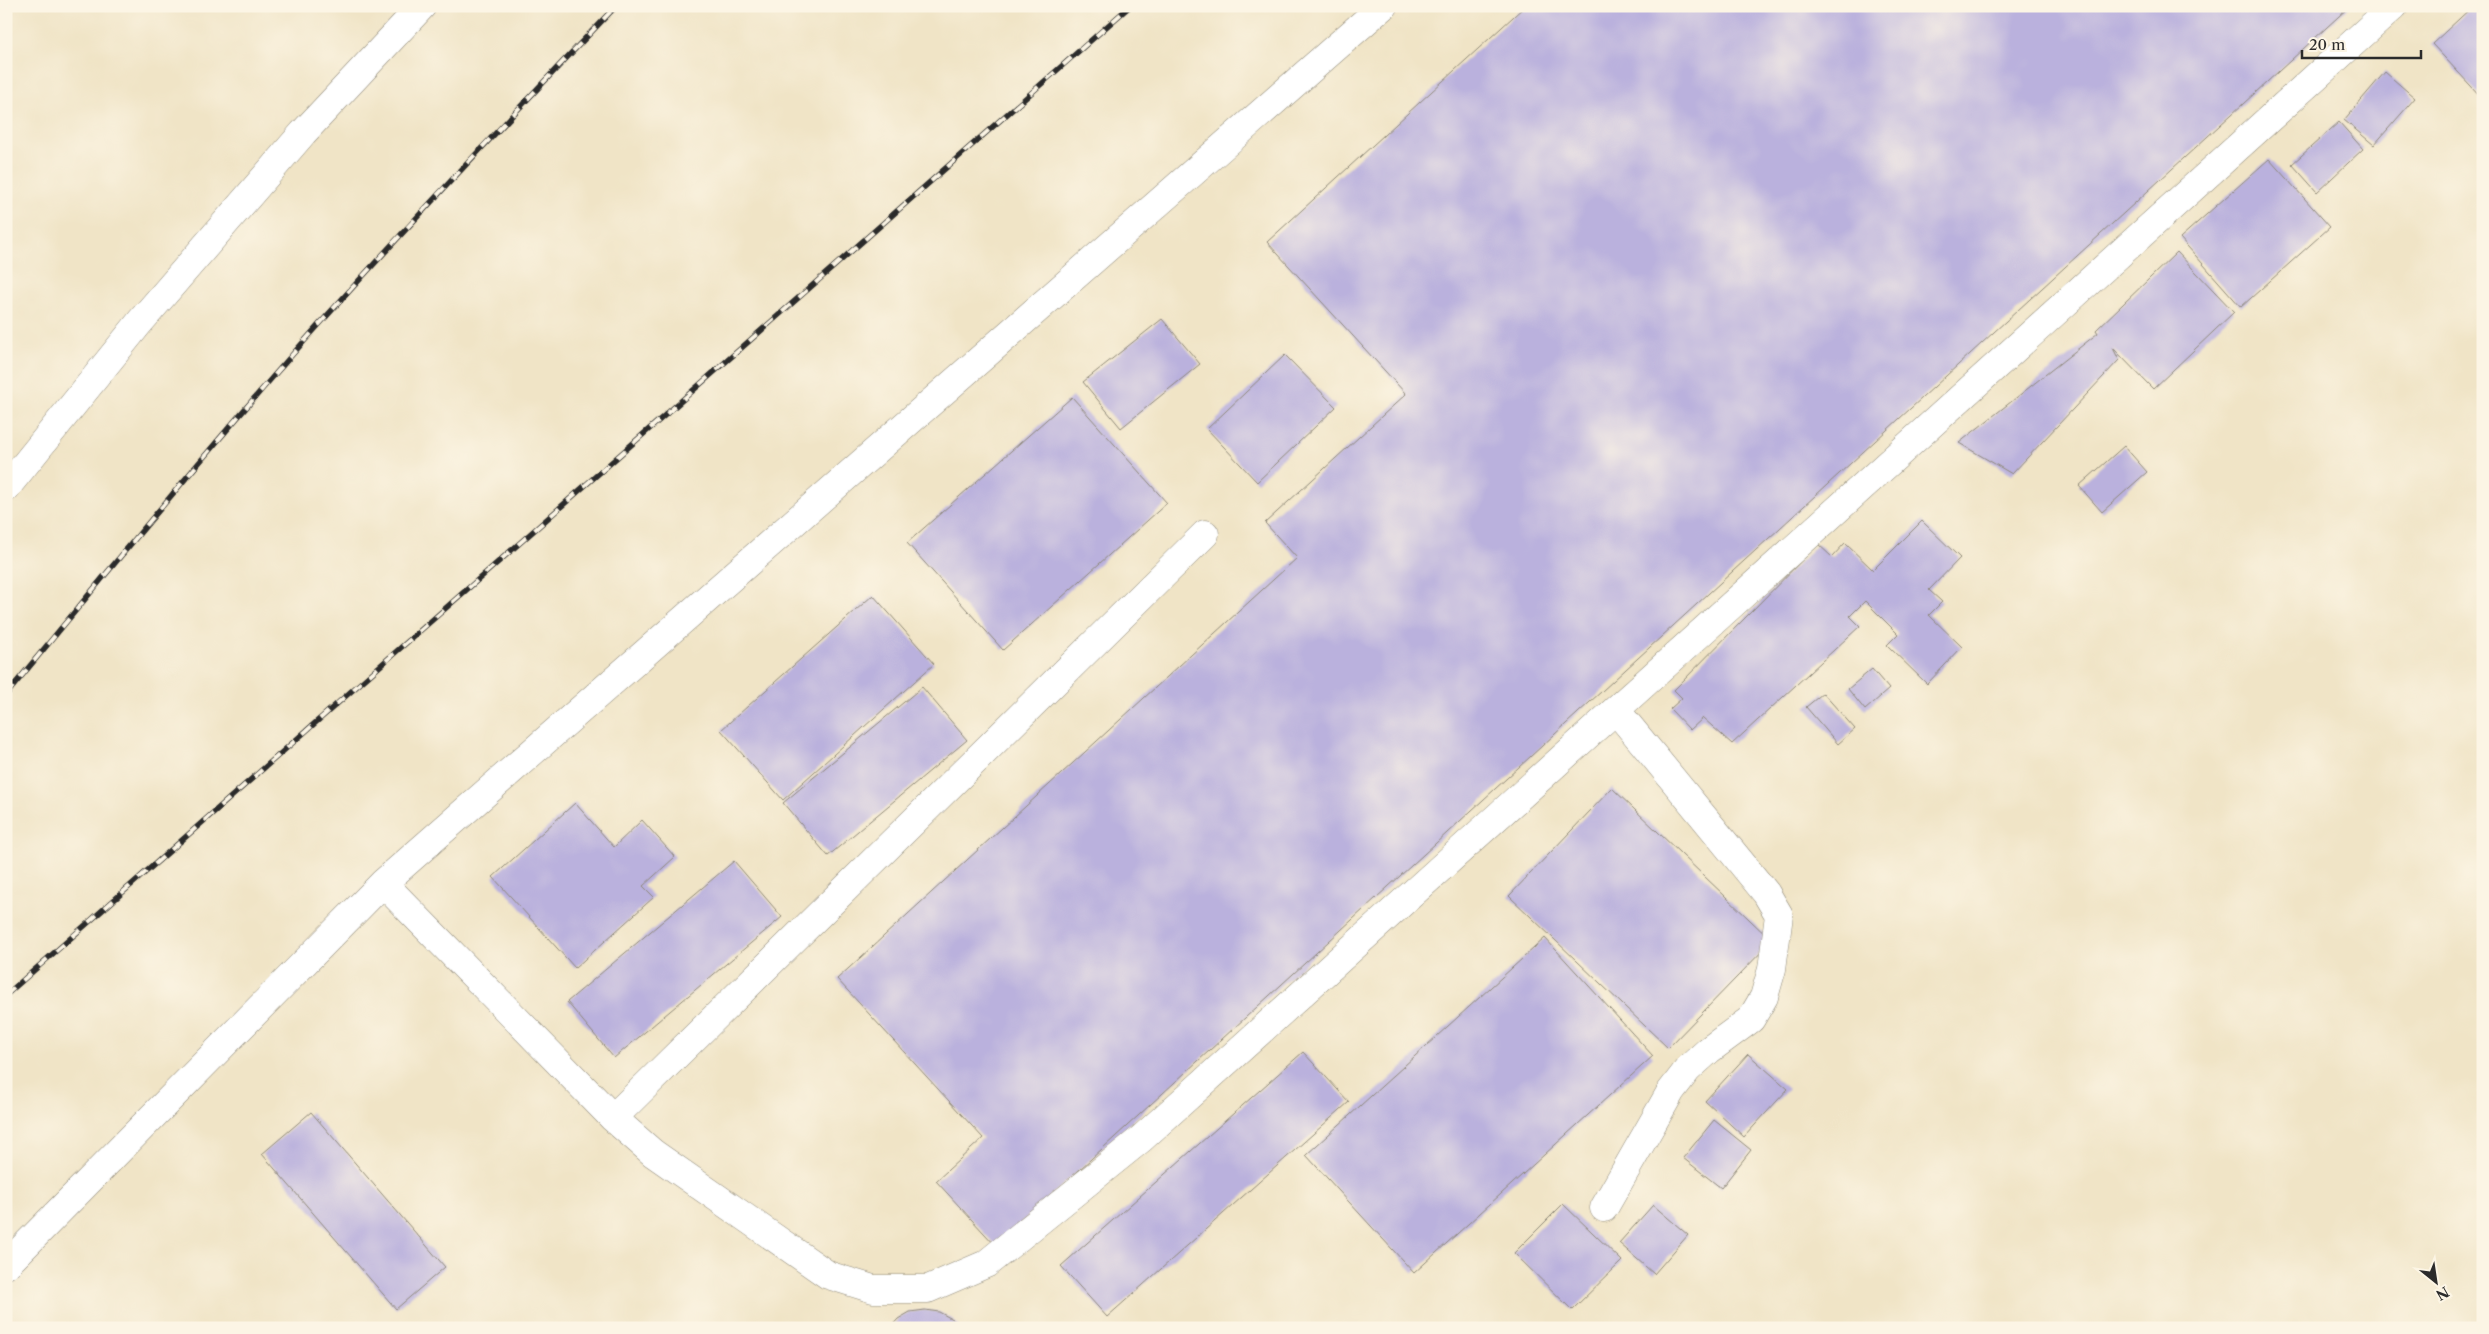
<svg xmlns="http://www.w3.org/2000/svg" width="2489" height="1334" viewBox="0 0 2489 1334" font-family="'Libre Caslon Text',serif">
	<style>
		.building { fill: #bab1dd }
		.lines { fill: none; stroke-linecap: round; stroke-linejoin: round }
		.minor-casing { stroke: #8e8878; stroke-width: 29 }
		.minor { stroke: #fff; stroke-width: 28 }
		.rail-casing { stroke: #2b2b2b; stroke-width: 5.5 }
		.rail { stroke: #fcf5e5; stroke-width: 4; stroke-dasharray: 11; stroke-linecap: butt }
	</style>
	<rect width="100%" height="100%" fill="#fcf5e5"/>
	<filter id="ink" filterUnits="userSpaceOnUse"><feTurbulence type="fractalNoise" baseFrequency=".02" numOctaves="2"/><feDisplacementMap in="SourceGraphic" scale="10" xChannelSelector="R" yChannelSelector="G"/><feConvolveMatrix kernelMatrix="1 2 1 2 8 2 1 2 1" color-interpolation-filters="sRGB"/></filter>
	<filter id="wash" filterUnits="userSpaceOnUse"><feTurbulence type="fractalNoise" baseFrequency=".0096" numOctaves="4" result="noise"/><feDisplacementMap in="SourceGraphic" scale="20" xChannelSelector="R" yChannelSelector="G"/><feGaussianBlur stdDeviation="1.12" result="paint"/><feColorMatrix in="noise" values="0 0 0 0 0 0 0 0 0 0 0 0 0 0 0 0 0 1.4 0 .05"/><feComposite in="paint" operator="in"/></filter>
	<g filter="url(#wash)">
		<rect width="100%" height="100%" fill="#f0e4c6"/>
		<g id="blocks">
			<path class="building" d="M1525 6H2350L996 1246 936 1181 983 1138 837 979 1297 558 1265 523 1406 394 1267 242Z
				M2473 6H2483V99L2432 44Z
				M2385 72 2415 98 2374 145 2344 120Z
				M2339 122 2363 149 2317 192 2292 164Z
				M2269 159 2330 227 2241 307 2180 238Z
				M2177 252 2234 312 2153 389 2113 348 2119 360 2012 474 1959 443 2098 333 2096 330Z
				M1162 319 1200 364 1121 428 1083 382Z
				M1285 355 1336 407 1257 482 1207 429Z
				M1072 397 1167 503 1003 650 907 543Z
				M2124 446 2147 472 2102 512 2079 486Z
				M1922 521 1960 558 1929 590 1942 602 1929 615 1962 647 1927 684 1887 645 1898 634 1865 601 1850 616 1860 626 1732 744 1703 718 1690 730 1670 709 1682 698 1674 690 1818 544 1832 557 1845 543 1873 570Z
				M873 595 934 664 783 800 721 730Z
				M1872 669 1889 689 1865 710 1848 689Z
				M922 687 967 740 828 856 783 803Z
				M1823 693 1855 729 1838 744 1806 707Z
				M1612 788 1772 941 1668 1048 1509 896Z
				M575 803 614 847 642 820 675 857 643 886 654 897 575 968 493 877Z
				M734 861 782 917 614 1058 567 1002Z
				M1545 938 1653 1056 1414 1273 1306 1155Z
				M1303 1052 1349 1102 1107 1317 1061 1266Z
				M1748 1054 1788 1089 1744 1137 1705 1101Z
				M311 1112 445 1267 396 1309 262 1154Z
				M1714 1120 1751 1150 1721 1188 1683 1158Z
				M1563 1204 1622 1261 1572 1310 1514 1253Z
				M1653 1205 1688 1235 1654 1274 1619 1243Z
				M925 1310 939 1312 952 1319 960 1328H890L898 1319 910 1312Z"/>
		</g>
	</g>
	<g filter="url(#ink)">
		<use href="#blocks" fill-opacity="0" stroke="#8e8878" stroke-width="1"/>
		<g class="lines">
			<defs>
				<path id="minor" d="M6 488 140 322 303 133 422 6
					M383 883 613 1118 653 1153 828 1275 873 1289H928L986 1264 1141 1139 2394 6
					M613 1118 1205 534
					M1604 1208 1671 1091 1688 1069 1709 1050 1751 1019 1764 997 1772 969 1779 915 1766 893 1616 710
					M6 1265 383 883 1383 6"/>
			</defs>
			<use href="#minor" class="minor-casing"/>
			<use href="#minor" class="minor"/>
			<defs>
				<path id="rail" d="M6 695C105 575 204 454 307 338 408 225 512 115 616 6
					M6 995 1130 6"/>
			</defs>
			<use href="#rail" class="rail-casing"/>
			<use href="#rail" class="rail"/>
		</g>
	</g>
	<rect width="2489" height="1334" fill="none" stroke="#fcf5e5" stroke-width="25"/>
	<g transform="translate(2436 1282) rotate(150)" stroke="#fcf5e5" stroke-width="4" paint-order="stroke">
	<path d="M0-4L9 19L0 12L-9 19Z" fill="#2b2b2b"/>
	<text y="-8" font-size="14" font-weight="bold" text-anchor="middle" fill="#2b2b2b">N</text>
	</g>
	<path d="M2302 50v8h119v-8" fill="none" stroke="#2b2b2b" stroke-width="2.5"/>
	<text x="2309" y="50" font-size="15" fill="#2b2b2b" stroke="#fcf5e5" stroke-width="4" paint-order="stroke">20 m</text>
</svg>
